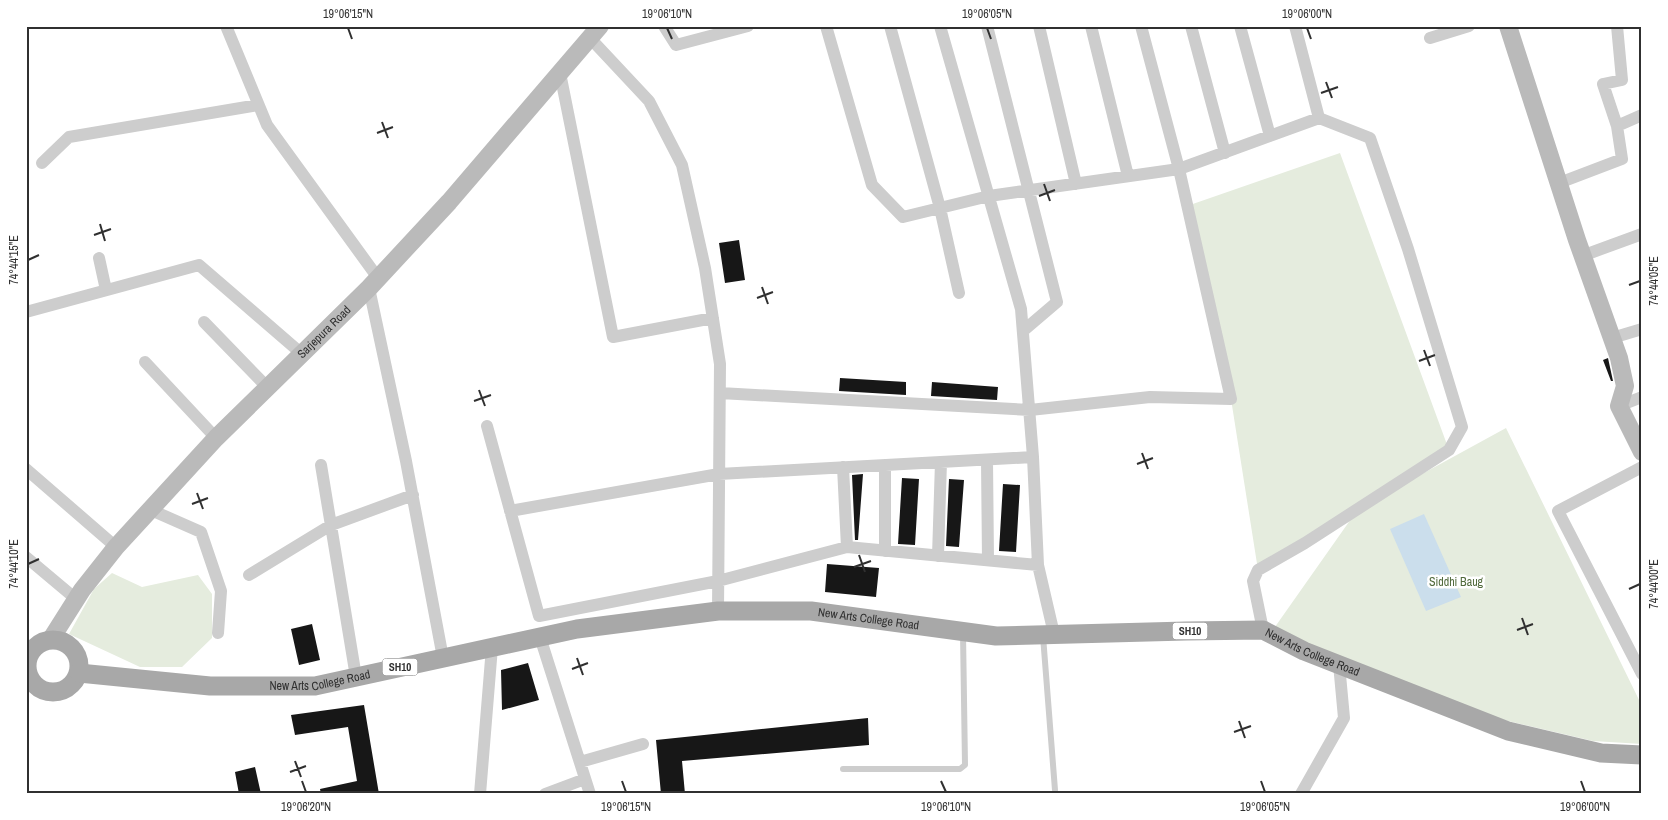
<svg xmlns="http://www.w3.org/2000/svg" width="1668" height="820" viewBox="0 0 1668 820" font-family="'Archivo Narrow',sans-serif">
	<style>
		.green { fill: #e5ecde }
		.water { fill: #cbdeec }
		.building { fill: #171717 }
		.lines { fill: none; stroke-linecap: round; stroke-linejoin: round }
		.lane { stroke: #cdcdcd; stroke-width: 6 }
		.street { stroke: #cdcdcd; stroke-width: 12 }
		.secondary { stroke: #bababa; stroke-width: 18 }
		.primary { stroke: #a8a8a8; stroke-width: 19 }
		.ticks { fill: none; stroke: #303030; stroke-width: 2 }
		.labels { text-anchor: middle; stroke-width: 5; stroke-linejoin: round; paint-order: stroke }
		.shield { fill: #fff; stroke: #6e6e6e; stroke-width: 1 }
		.shield-label { font-size: 11px; font-weight: bold; fill: #303030 }
		.street-label { font-size: 12px; fill: #303030; stroke: #fff }
		.park-label { font-size: 12px; fill: #526b3d; stroke: #fff }
		.neatline { fill: none; stroke: #303030; stroke-width: 2 }
		.ticks-label { font-size: 12px; text-anchor: middle; fill: #303030 }
	</style>
	<rect width="100%" height="100%" fill="#fff"/>
	<path class="green" d="M1340 153 1449 450 1258 570 1231 399 1187 206Z
		M1506 428 1642 706V744L1593 741 1495 718 1270 634 1358 509Z
		M112 573 142 587 198 575 212 594V638L182 667H140L69 634 94 589Z"/>
	<path class="water" d="M1424 514 1461 597 1426 611 1390 529Z"/>
	<path class="building" d="M739 240 745 280 725 283 719 243Z
		M1608 358 1613 381H1611L1603 360Z
		M840 378 906 382V395L839 391Z
		M932 382 998 387 997 400 931 396Z
		M863 474 858 540H855L852 475Z
		M902 478 919 479 915 545 898 544Z
		M949 479 964 480 959 547 946 546Z
		M1003 484 1020 485 1016 552 999 551Z
		M827 564 879 568 876 597 825 592Z
		M312 624 320 660 299 665 291 629Z
		M528 663 539 700 502 710 501 670Z
		M364 705 379 794H321L320 789 357 781 348 727 295 735 291 715Z
		M868 718 869 745 682 761 685 794H661L656 740Z
		M255 767 261 794H239L235 772Z"/>
	<g class="lines">
		<path class="lane" d="M1043 636 1055 790
			M843 769H960L965 765 963 633"/>
		<path class="street" d="M226 26 267 125 378 278
			M664 26 676 45 748 26
			M826 26 872 185 903 217 989 196 1179 169 1319 118
			M890 26 940 208 959 293
			M940 26 1021 309 1033 457 1038 565 1054 634
			M987 26 1057 302 1023 331
			M1039 26 1076 184
			M1091 26 1128 176
			M1191 26 1225 153
			M1240 26 1270 136
			M590 38 649 101 682 165 705 268 720 364 718 611
			M1430 38 1469 26
			M560 73 613 337 713 318
			M1617 126 1642 115
			M42 163 69 137 258 105
			M1559 183 1622 159 1617 126 1603 84 1622 80 1617 26
			M1582 256 1642 234
			M99 258 106 290
			M369 288 406 461 443 658
			M26 312 199 265 302 354
			M204 322 268 388
			M1612 338 1642 329
			M145 362 216 438
			M720 393 1030 410 1150 397 1231 399 1179 169 1141 26
			M1619 406 1642 397
			M487 426 539 616 718 581 847 547 1038 565
			M987 460 988 560
			M321 465 356 677
			M885 465V551
			M843 467 847 547
			M1642 467 1558 511 1642 674
			M26 469 116 547
			M151 510 201 532 221 591 218 633
			M510 511 719 474 1033 457
			M938 556 941 462
			M26 557 76 599
			M249 575 331 525 413 495
			M1263 630 1253 581 1258 570 1305 543 1449 450 1462 427 1408 249 1370 138 1319 118 1295 26
			M540 637 590 794
			M580 762 643 744
			M480 794 492 647
			M545 794 585 779
			M1301 794 1344 718 1339 664"/>
		<g class="secondary">
			<path d="M1508 26 1577 240 1619 358 1625 386 1619 406 1642 452"/>
			<path id="s1" d="M51 639 82 590 116 547 216 438 369 288 449 202 600 26"/>
		</g>
		<g class="primary">
			<circle cx="53" cy="666" r="26"/>
			<path id="s2" d="M79 673 210 686H315L577 629 718 611H811L996 636 1186 631 1263 630 1304 651 1508 731 1601 753 1642 755"/>
		</g>
	</g>
	<path class="ticks" d="M348 28 352 39M667 28 672 39M987 28 991 39M1307 28 1311 39M1326 82 1332 98M1321 93 1338 87M382 122 388 138M377 133 393 127M1044 184 1050 201M1039 196 1055 190M100 224 105 241M94 235 111 229M28 260 39 255M1629 285 1640 281M762 287 768 304M757 298 773 292M1424 350 1430 366M1419 361 1435 355M479 390 485 406M474 401 491 395M1142 453 1148 469M1137 464 1153 458M197 493 203 509M192 504 208 498M859 555 865 572M28 564 39 559M854 567 871 561M1629 589 1640 584M1522 618 1528 635M1517 630 1533 624M577 658 583 675M572 669 588 663M1239 721 1245 738M1234 732 1251 726M295 761 301 777M290 772 306 766M302 781 306 792M622 781 626 792M941 781 946 792M1261 781 1265 792M1581 781 1585 792"/>
	<g class="labels">
		<g class="shield">
			<rect x="1172.5" y="622.5" width="35" height="17" rx="4"/>
			<rect x="382.5" y="658.5" width="35" height="17" rx="4"/>
		</g>
		<g class="shield-label">
			<text x="1190" y="635">SH10</text>
			<text x="400" y="671">SH10</text>
		</g>
		<g class="street-label">
			<text dy="4" stroke="none"><textPath href="#s1" startOffset="412">Sarjepura Road</textPath></text>
			<text dy="4" stroke="none"><textPath href="#s2" startOffset="798">New Arts College Road</textPath></text>
			<text dy="4" stroke="none"><textPath href="#s2" startOffset="1248">New Arts College Road</textPath></text>
			<text dy="4" stroke="none"><textPath href="#s2" startOffset="242">New Arts College Road</textPath></text>
		</g>
		<g class="park-label">
			<text x="1456" y="586">Siddhi Baug</text>
		</g>
	</g>
	<rect width="1668" height="820" fill="none" stroke="#ffffff" stroke-width="55"/>
	<rect x="28" y="28" width="1612" height="764" class="neatline"/>
	<g class="ticks-label">
		<text x="348" y="18">19°06'15"N</text>
		<text x="667" y="18">19°06'10"N</text>
		<text x="987" y="18">19°06'05"N</text>
		<text x="1307" y="18">19°06'00"N</text>
		<text transform="translate(14 260) rotate(-90)" y="4">74°44'15"E</text>
		<text transform="translate(1654 281) rotate(-90)" y="4">74°44'05"E</text>
		<text transform="translate(14 564) rotate(-90)" y="4">74°44'10"E</text>
		<text transform="translate(1654 584) rotate(-90)" y="4">74°44'00"E</text>
		<text x="306" y="811">19°06'20"N</text>
		<text x="626" y="811">19°06'15"N</text>
		<text x="946" y="811">19°06'10"N</text>
		<text x="1265" y="811">19°06'05"N</text>
		<text x="1585" y="811">19°06'00"N</text>
	</g>
</svg>
